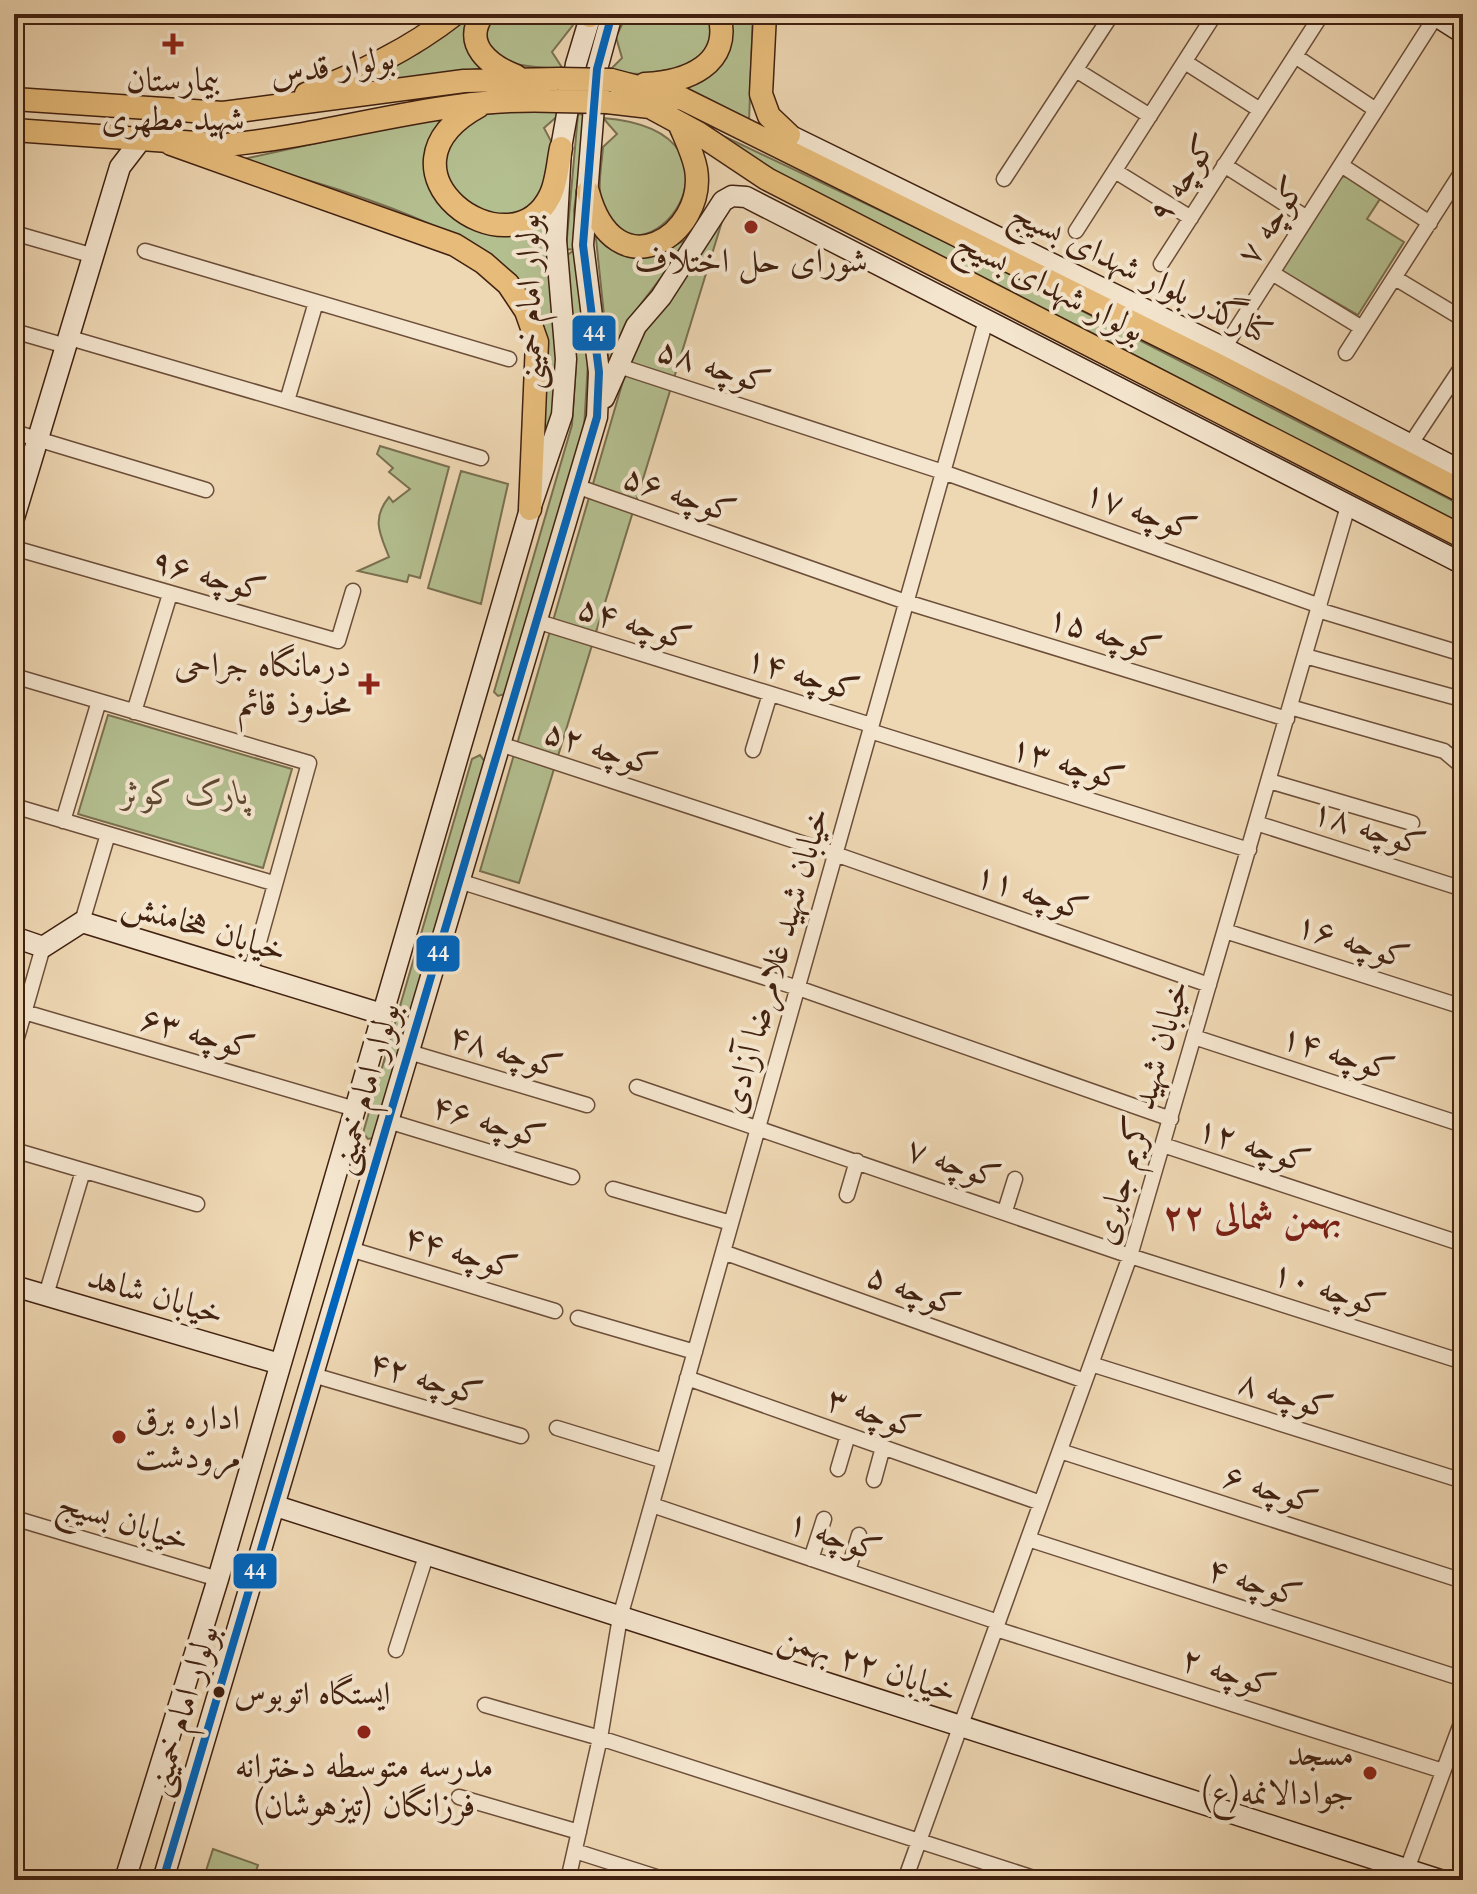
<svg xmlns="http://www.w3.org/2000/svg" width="1477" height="1894" viewBox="0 0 1477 1894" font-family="Cardo,Amiri,serif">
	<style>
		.green { fill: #b4bf90; stroke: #7a7050; stroke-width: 2 }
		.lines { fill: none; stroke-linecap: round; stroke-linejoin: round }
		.street-casing { stroke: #6c4e39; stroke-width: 17 }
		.secondary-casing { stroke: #412110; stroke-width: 23 }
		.primary-casing { stroke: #412110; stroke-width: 25 }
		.street { stroke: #f4e5ce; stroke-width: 14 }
		.secondary { stroke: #f4e5ce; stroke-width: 20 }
		.primary { stroke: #e7bc7a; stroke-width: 22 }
		.primary-bridge-casing { stroke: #412110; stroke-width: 25; stroke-linecap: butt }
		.primary-bridge { stroke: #e7bc7a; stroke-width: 22 }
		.bus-1-casing { stroke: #f4e5ce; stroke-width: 14 }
		.bus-1 { stroke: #0065bd; stroke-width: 8 }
		.poi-dot { fill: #8f2418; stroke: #f4e5ce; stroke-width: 3 }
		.bus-dot { fill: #412110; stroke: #f4e5ce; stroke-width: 3 }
		.labels { text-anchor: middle; stroke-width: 8; stroke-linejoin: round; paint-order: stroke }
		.bus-label { font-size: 32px; fill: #412110; stroke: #f4e5ce; text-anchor: start }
		.street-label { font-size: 34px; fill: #412110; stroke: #f4e5ce }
		.poi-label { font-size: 34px; fill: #412110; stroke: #f4e5ce }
		.park-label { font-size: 34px; font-style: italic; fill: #5e4830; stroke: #f4e5ce }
		.neighbourhood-label { font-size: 36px; font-weight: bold; fill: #7a1f14; stroke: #f4e5ce }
		.line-badge { stroke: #f4e5ce; stroke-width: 3 }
		.badge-label { font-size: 22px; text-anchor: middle; font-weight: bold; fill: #fff }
	</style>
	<rect width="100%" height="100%" fill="#eed7b3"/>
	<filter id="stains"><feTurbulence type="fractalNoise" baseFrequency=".0025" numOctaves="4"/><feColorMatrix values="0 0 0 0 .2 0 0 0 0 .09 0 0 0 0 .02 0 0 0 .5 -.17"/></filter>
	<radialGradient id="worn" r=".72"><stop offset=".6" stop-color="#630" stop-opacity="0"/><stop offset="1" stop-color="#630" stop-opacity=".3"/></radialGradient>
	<path class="green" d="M470 14H473L483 68 334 94 419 53Z
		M496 14H575L573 25 552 52 563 69C532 66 491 70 485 31Z
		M627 14H710L713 39 695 65 645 74 607 73 622 58 616 37Z
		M727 14H753L749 122 673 89 688 87 714 71Z
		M515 111 562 112 544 128 553 145C549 159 548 181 541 193 523 225 476 219 455 195 433 170 450 129 478 117 488 112 504 112 515 111Z
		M449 114 431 136 426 164 449 214 470 228 499 233 554 207 563 354 547 460C545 448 541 435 542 424 545 386 554 353 540 315 507 229 321 185 239 160Z
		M578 114 586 115 574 211 577 250 566 249Z
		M603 118C774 132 635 307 601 202 597 187 602 163 603 147L617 134Z
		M715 132 955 246 1463 506V527L1086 330 781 181Z
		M1338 176 1347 177 1380 199 1367 219 1404 242 1358 315 1278 269Z
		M724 215 519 883 480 871 637 333Z
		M595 229 662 250 691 238 625 325 609 363Z
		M573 251 576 253 588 362 584 429 505 694 498 696 494 692 572 425 576 363 566 256Z
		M380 446 449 467 420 578 409 575 407 582 358 571 389 557C380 534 371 519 389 497L393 502 410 489 389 472 393 468 377 454Z
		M461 471 508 484 481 604 428 588Z
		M108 715 292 769 263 868 78 814Z
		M480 755 485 762 373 1138 368 1139 363 1133 472 759Z
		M213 1849 258 1865 253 1880 204 1877Z"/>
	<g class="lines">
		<defs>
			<path id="street" d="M1295 56 1376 110
				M1185 62 1260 110
				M1076 70 1150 116
				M1224 165 1307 218
				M1341 165 1430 223
				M1115 171 1191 218
				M1004 179 1112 14
				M1076 231 1215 14
				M14 233 94 256
				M145 251 509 359
				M1161 264 1322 14
				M1272 273 1362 328
				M1395 278 1463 319
				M14 331 66 346
				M70 338 481 458
				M1224 348 1436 16
				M1346 353 1463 170
				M616 365 943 472 1320 606
				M287 401 316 302
				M14 432 206 490
				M1410 445 1463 365
				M576 486 906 602 1287 719
				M14 548 338 641 353 591
				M1318 610 1463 654
				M536 621 871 725
				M1305 656 1461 699
				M14 676 309 763 250 974
				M1290 707 1444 751 1463 767
				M134 712 170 594
				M870 731 1249 850
				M500 744 835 854 1209 985
				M753 750 770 694
				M1269 781 1412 823
				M14 806 273 883
				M63 821 99 701
				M1256 823 1463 889
				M459 881 798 988 1171 1119
				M82 922 108 834
				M1225 931 1463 1007
				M14 1009 355 1109
				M1194 1037 1463 1125
				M14 1048 43 947
				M409 1052 587 1105
				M637 1087 1130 1256 1463 1362
				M388 1121 572 1177
				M1163 1145 1463 1244
				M14 1150 197 1204
				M613 1189 731 1223
				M847 1195 857 1161
				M1005 1211 1015 1179
				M350 1249 555 1311
				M723 1252 1085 1381
				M46 1295 83 1171
				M578 1318 695 1352
				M1091 1364 1463 1481
				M313 1375 521 1436
				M687 1378 1041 1503
				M557 1428 664 1461
				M1060 1451 1463 1581
				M838 1469 848 1435
				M874 1480 883 1447
				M652 1505 998 1622
				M14 1518 218 1579
				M1028 1539 1463 1679
				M811 1559 824 1519
				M848 1571 859 1535
				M996 1629 1443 1771
				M396 1650 426 1556
				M485 1705 600 1738 1040 1880
				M459 1797 579 1832
				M575 1851 666 1880
				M568 1880 600 1738 620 1617 986 320
				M905 1880 1130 1256 1348 506
				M1403 1880 1463 1718"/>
			<path id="secondary" d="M1433 14 1463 33
				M789 135 1224 348 1463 472
				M604 398 636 326 661 297 723 201 732 196 746 197 1463 564
				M14 518 120 167 140 141
				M14 937 43 947 82 922 382 1014
				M14 1286 280 1364
				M276 1506 1440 1880
				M125 1880 218 1579 530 509 562 415 566 359 556 240 561 148 576 64 591 14
				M163 1880 597 417 599 372 583 245 597 69 612 14"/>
			<path id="primary" d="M483 14C461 44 490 66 516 76
				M589 14 590 16
				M765 14 761 94 769 116 789 135
				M611 80 683 99 1216 364 1463 492
				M645 84C686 82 733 65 719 14
				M306 94C360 73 409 50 455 14
				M14 99 223 113 464 81 560 79
				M607 102 650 107 698 133 767 179 1463 537
				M479 106C362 170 510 277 550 196 557 183 558 162 561 148
				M14 130 225 145C337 135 444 95 557 101
				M171 144 455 245 484 263 508 284 526 311 537 342 530 509
				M588 192C615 293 707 235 696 169 693 153 685 138 679 123"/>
		</defs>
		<use href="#street" class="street-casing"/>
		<use href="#secondary" class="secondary-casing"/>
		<use href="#primary" class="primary-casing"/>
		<use href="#street" class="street"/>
		<use href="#secondary" class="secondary"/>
		<use href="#primary" class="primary"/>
		<defs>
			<path id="primary-bridge" d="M560 79 611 80
				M557 101 607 102"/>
		</defs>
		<use href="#primary-bridge" class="primary-bridge-casing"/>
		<use href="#primary-bridge" class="primary-bridge"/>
		<defs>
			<path id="bus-1" d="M163 1880 597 417 599 372 583 245 597 69 612 14"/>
		</defs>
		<use href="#bus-1" class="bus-1-casing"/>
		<use href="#bus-1" class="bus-1"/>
	</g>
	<g class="poi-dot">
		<path d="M169 32h8v8h8v8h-8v8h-8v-8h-8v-8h8z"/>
		<circle cx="751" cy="227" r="8"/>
		<path d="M365 672h8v8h8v8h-8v8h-8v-8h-8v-8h8z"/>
		<circle cx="119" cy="1437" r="8"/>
		<circle cx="364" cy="1732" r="8"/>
		<circle cx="1370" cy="1773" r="8"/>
	</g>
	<circle class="bus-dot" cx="219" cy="1692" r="7"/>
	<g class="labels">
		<g class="bus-label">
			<text x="234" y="1704">ایستگاه اتوبوس</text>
		</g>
		<g class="street-label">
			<text transform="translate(332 65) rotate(-8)" y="12">بولوار قدس</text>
			<text transform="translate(1181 178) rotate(-57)" y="12">کوچه ۹</text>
			<text transform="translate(1270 220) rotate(-57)" y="12">کوچه ۷</text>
			<text transform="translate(1142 272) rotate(26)" y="12">کنارگذر بلوار شهدای بسیج</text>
			<text transform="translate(1051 285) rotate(27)" y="12">بولوار شهدای بسیج</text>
			<text transform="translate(528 302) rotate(-91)" y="12">بولوار امام خمینی</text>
			<text transform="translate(714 365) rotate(18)" y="12">کوچه ۵۸</text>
			<text transform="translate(680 493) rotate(19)" y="12">کوچه ۵۶</text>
			<text transform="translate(1141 510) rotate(20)" y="12">کوچه ۱۷</text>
			<text transform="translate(209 574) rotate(16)" y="12">کوچه ۹۶</text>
			<text transform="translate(635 622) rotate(17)" y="12">کوچه ۵۴</text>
			<text transform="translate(1105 632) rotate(17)" y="12">کوچه ۱۵</text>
			<text transform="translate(803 673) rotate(17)" y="12">کوچه ۱۴</text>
			<text transform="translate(601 747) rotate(18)" y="12">کوچه ۵۲</text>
			<text transform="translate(1068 762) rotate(17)" y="12">کوچه ۱۳</text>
			<text transform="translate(1369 827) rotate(18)" y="12">کوچه ۱۸</text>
			<text transform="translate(1032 891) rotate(19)" y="12">کوچه ۱۱</text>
			<text transform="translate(205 926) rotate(17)" y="12">خیابان هخامنش</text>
			<text transform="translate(1353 940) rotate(18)" y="12">کوچه ۱۶</text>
			<text transform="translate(774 960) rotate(-74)" y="12">خیابان شهید غلامرضا آزادی</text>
			<text transform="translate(198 1032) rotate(16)" y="12">کوچه ۶۳</text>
			<text transform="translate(506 1050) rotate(17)" y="12">کوچه ۴۸</text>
			<text transform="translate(1338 1052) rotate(18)" y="12">کوچه ۱۴</text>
			<text transform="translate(364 1088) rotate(-74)" y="12">بولوار امام خمینی</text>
			<text transform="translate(1140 1112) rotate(-74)" y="12">خیابان شهید کریم جابری</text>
			<text transform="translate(489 1120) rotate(17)" y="12">کوچه ۴۶</text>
			<text transform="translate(1254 1144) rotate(18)" y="12">کوچه ۱۲</text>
			<text transform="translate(954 1162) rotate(19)" y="12">کوچه ۷</text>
			<text transform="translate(461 1251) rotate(17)" y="12">کوچه ۴۴</text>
			<text transform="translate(1329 1288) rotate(18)" y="12">کوچه ۱۰</text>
			<text transform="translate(914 1289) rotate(20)" y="12">کوچه ۵</text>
			<text transform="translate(156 1294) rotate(16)" y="12">خیابان شاهد</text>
			<text transform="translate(426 1377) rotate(17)" y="12">کوچه ۴۲</text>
			<text transform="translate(1286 1394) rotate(17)" y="12">کوچه ۸</text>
			<text transform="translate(874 1412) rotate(19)" y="12">کوچه ۳</text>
			<text transform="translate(1271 1488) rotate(18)" y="12">کوچه ۶</text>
			<text transform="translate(124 1520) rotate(17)" y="12">خیابان بسیج</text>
			<text transform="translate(835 1535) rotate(19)" y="12">کوچه ۱</text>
			<text transform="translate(1255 1581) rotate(18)" y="12">کوچه ۴</text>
			<text transform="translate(868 1663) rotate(18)" y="12">خیابان ۲۲ بهمن</text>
			<text transform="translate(1229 1671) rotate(18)" y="12">کوچه ۲</text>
			<text transform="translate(181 1710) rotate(-73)" y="12">بولوار امام خمینی</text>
		</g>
		<g class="poi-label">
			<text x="173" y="91">بیمارستان<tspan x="173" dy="39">شهید مطهری</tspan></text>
			<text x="751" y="272">شورای حل اختلاف</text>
			<text x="351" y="676" text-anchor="end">درمانگاه جراحی<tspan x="351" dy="39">محذوذ قائم</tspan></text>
			<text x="135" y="1429" text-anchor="start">اداره برق<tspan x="135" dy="39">مرودشت</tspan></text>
			<text x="1354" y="1765" text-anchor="end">مسجد<tspan x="1354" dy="39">جوادالانمه(ع)</tspan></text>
			<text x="364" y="1777">مدرسه متوسطه دخترانه<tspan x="364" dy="39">فرزانگان (تیزهوشان)</tspan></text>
		</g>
		<g class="park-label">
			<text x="185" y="804">پارک کوثر</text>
		</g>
		<g class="neighbourhood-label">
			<text x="1252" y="1228">۲۲ بهمن شمالی</text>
		</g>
	</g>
	<g class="line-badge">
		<rect x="571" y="314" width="46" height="38" rx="8" fill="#0065bd"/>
		<rect x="415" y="934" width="46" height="39" rx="8" fill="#0065bd"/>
		<rect x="232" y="1552" width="46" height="38" rx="8" fill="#0065bd"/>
	</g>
	<g class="badge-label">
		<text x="594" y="341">44</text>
		<text x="438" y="961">44</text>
		<text x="255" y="1579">44</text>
	</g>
	<rect width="1477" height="1894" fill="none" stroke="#eed7b3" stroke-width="48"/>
	<rect x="16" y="16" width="1445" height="1862" fill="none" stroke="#412110" stroke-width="4"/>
	<rect x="24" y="24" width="1429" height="1846" fill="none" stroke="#412110" stroke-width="2"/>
	<rect width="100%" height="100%" filter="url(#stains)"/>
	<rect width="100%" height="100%" fill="url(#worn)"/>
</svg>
